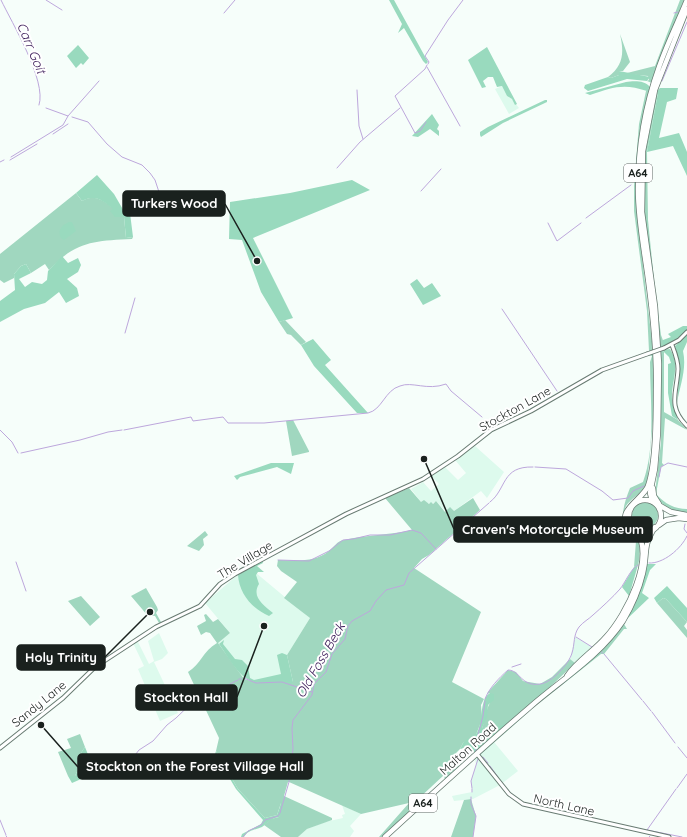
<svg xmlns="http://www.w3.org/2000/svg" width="687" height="837" viewBox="0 0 687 837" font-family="Quicksand,sans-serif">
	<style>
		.built { fill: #ddfaed }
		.green { fill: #a0d7bf }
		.forest { fill: #99dabe }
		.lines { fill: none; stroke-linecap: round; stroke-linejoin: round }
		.stream { stroke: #bda7dc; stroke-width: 1 }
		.secondary-casing { stroke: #687b72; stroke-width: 5 }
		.highway-casing { stroke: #687b72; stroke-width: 6 }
		.secondary { stroke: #fff; stroke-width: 3 }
		.highway { stroke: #fff; stroke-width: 4.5 }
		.secondary-bridge-casing { stroke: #687b72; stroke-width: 5; stroke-linecap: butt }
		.secondary-bridge { stroke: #fff; stroke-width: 3 }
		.labels { text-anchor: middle; stroke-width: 4; stroke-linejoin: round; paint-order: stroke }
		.shield { fill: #fff; stroke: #5f6462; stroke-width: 1 }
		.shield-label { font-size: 11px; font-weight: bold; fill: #1a211e }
		.street-label { font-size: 12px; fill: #1a211e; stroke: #fff }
		.water-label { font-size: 13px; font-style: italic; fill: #371755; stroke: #fff }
		.leader { fill: none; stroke: #1a211e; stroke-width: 1.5 }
		.callout-dot { fill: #1a211e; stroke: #fff; stroke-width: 1.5 }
		.callout { fill: #1a211e; stroke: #1a211e; stroke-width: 1.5 }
		.callout-label { font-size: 13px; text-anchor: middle; font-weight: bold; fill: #fff }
	</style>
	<rect width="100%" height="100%" fill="#f6fefa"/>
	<path class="built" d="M502 86 507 96 512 99 519 108 509 114 495 89Z
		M475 446 504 472 487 498 481 491 454 511 446 512 436 501 432 504 421 502 411 489 423 482 431 491 439 484 431 476 445 467 458 480 466 473 455 460Z
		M250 568 310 618 287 655 293 682 260 683 244 679 217 643 230 633 205 603 234 578Z
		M159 633 168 653 162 659 154 662 178 713 160 721 138 669 144 666 133 643 137 640 149 664 154 661 148 641Z
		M575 637 592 647 575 663 570 659Z
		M494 742 518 771 500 785 473 799 454 801 452 796 472 792 471 781 476 765 475 759Z
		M342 805 361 814 350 826 354 831 350 837H298L307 829 325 822 343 818 342 815 345 814Z"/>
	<path class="green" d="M680 0H684L652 83 647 81 649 80 648 76 627 74V73L655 66Z
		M620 34 630 62 623 71H619V75L611 78 608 77C624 65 624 52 620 34Z
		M650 87 640 130 637 161V214L653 350 649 351 647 311 634 211V186L639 124 646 91Z
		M657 91 658 93 647 152 648 220 655 290 661 335 665 346 660 348 644 208 645 148Z
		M76 193 82 201C99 191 110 207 124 217L126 238 133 237 132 239C94 241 76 241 49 270L45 264 31 273 26 264 21 266 14 274V278L4 283 0 280V254Z
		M285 320 306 342 301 345 291 335 287 334 279 322Z
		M662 350 664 352V412L678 420 687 430 665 418 662 463 664 465 661 467 656 494C665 504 675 509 687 509V513C672 511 661 507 655 493L661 442V351Z
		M654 353V409L647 486C641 494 631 498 626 506 620 519 632 527 637 537 641 543 640 558 638 565L634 567 636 541C619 521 621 511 630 488L643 482C656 447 650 399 650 362L652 356 648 355Z
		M293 420 309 451V452L292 456 286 421Z
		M409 488 421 502 424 500 429 504 431 502 433 504 436 501 445 512 450 507 454 511 473 498 480 510 429 555 422 559 414 568 481 612 452 682 484 699 481 705 482 719 476 735 463 743 460 749 450 759 460 767 445 780 444 775 416 801 420 803 382 837H379L409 803 361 814 289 782H288L284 796 332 818V820L307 829 298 837H281L264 825 271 819 279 817 281 803 277 815 265 818 238 789 216 751 219 738 188 672C201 664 203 651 217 643L210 633 206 632 201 635 197 626 206 621 204 615 206 614 213 622 218 619 230 633 218 643 244 679 260 683 293 682 287 655 310 618 284 598 297 582 281 571 277 566 278 560C297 560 314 563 329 551 334 547 337 541 344 540 366 535 389 535 412 530L385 498Z
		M632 515a13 13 0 1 1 26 0a13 13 0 1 1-26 0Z
		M205 531 208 535 203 539 204 545 199 551 187 546Z
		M146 588 157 607 158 610 156 613 161 622 159 623 155 616H148L131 596Z
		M81 596 100 617 90 626 68 601Z
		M663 598 666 599 687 622 684 626 687 630V638L657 603Z
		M627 616 624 624 627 629H624L604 654H601L533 708 480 755 479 754 579 669Z
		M570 659 575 663 544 693 506 725 495 728H482C486 720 486 708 490 703V693L487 694 488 692 508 670 516 672 523 681 540 684 552 677Z
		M80 734 85 747C76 758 81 765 75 776H68L58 752 71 748 67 739Z
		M471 799 476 816 473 837H451L464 800Z"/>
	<path class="forest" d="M389 0H394L428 62 426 64 423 61 404 28 398 33 402 24Z
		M78 45 89 58 83 65 81 63 76 68 67 56Z
		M487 47 517 104 515 105 512 99 507 96 502 86 497 87 493 77H488L483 81 486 87 482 88 468 60Z
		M619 71 650 77 647 81 627 79 588 91 584 88 585 85 608 77 611 78 619 75Z
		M626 82C633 81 645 80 650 87L647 91C624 83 613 87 590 95L585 93Z
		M660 88H678L676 99 667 102 659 138 679 133 687 152V176L673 146 647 152 658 93 657 91Z
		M545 100H547V102L503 123 481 137 480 135V132L488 127Z
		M432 114 439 125 437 129 439 131V136L430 129 418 137 412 136Z
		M97 175 114 194 125 213H130L133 237 126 238 124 217H115L110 211 113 209C103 200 94 194 82 201L76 193Z
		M352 180 370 190 253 238 293 318 279 322 261 292 242 240 229 239 230 202 290 193Z
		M69 222H72L76 231 64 240 61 238C57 230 62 225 69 222Z
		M62 256 68 263 78 258 81 265 78 272 67 279 77 288 79 296 66 303 59 292 45 303 24 309 0 322V301L15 290 14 274 21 266 26 264 31 273 19 279 25 287 32 282 42 284 47 280 48 271Z
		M417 279 424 288 432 283 441 296 423 305 410 284Z
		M683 326H687V330C680 337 673 342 665 346L663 344V340L671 337 668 334Z
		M687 335V342L683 351C687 369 680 385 677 403L680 366 675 346Z
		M313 339 331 360 325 365 368 413H357L314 366 301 345Z
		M670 349C681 366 671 381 672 399 672 405 676 413 678 420L672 416 668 393V364L671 363 669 357 662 350Z
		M271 463H294L291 474 277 467 240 477 237 480 234 476Z
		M262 560 263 563 257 566 264 572H258L256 575 259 584C251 597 264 605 273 613L269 616C252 609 239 593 238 575Z
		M647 564H656L650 570 642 593 649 598 628 618Z
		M638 565 629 596 622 587 634 567Z
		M667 586 687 608V622L666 599 663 598 657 603 654 598Z
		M224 640 223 644 235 659 242 660 248 666 250 678 254 680 281 674 277 655 282 653 287 655 293 682 291 684C280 682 271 684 260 683 240 682 230 659 219 644Z
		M490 693 494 694V700L488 705 487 718 482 728H495L501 725H506L475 753 471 747 460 749 463 743 467 739C487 739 476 700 490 693Z
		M85 747 89 757 83 763 88 776 72 783 68 776H75C81 765 76 758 85 747Z
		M216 751 238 789 265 818 277 815 282 801V811L279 817C269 819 269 822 262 827 255 830 248 830 244 837H241L242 834 261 824 263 820 236 789 215 754Z"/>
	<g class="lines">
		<path class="stream" d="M1 0C12 23 47 81 39 105
			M46 0 62 10
			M224 13 235 0
			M674 13 678 12
			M428 64 429 62 425 56 448 20 463 0
			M427 67 460 126
			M662 81 687 22
			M357 90 359 126 363 139
			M68 116 99 81
			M72 117 88 122 107 144 122 157 142 165 150 173 155 180 162 201
			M426 122 420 131 415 133 395 96 425 69 427 65
			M53 134 68 124
			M11 157 63 125 68 116 46 108
			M10 160 37 144
			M0 162 4 160
			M337 168 360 142 400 108
			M421 191 441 169
			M586 218 631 185
			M548 223 557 241 581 223
			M502 309 557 391
			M125 333 135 298
			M0 430 12 442 18 453
			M124 430 191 417 193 421 223 417 228 423H264L368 413C382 410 385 390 400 386 412 381 427 391 446 384L451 391 482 417
			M21 453 80 440 108 432 122 430
			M535 467 566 469 602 491 613 500 628 498 633 491 644 486
			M659 477 661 467 668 463 687 467
			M490 502C507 489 501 466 533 467
			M685 524 684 529 687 533
			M278 560 309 561 329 551 343 540 353 539 370 535H390L412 530 421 533 436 549
			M16 562 26 591
			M649 563C663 564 681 549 687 536
			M576 637 592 647
			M602 652V653
			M604 654 642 700
			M512 667 521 664
			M244 678 256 683 282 682 312 692
			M239 679H241
			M485 699C489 688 499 678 508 670 520 670 521 687 540 684 551 683 569 664 572 653 575 644 573 635 579 627 583 622 589 619 593 615 601 608 613 597 620 589 625 583 631 568 638 565
			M643 701 651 711
			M652 712 675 743
			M678 747 687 758
			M476 751V742L483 716 485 701
			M483 757 488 763
			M127 762 132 759 139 750 153 741 167 725 176 718 201 694 226 686 238 680
			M490 766 498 777
			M472 788 471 781 478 759
			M677 788 687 774
			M472 789V792
			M676 789 647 830 682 837
			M471 797V804L476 816 473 837
			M0 820 6 835
			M6 836 7 837
			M243 837 248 831 261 825 265 820 278 816 280 813 289 782 293 749 292 728 293 720 312 695 314 684 326 672 332 654 345 639 348 626 352 621 370 611 376 601 386 590 404 585 409 573 489 503
			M649 837 650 836"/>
		<defs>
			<path id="secondary" d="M672 345C675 353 678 360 678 369 677 393 667 406 687 426
				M664 348 679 340 687 332
				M0 748 63 698 95 667 156 627 200 606 220 584 235 574 346 514 423 479 458 456 491 430 531 411 602 370 647 354
				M477 754 509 794 523 804 669 837"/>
			<path id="highway" d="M653 488 654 496 659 504
				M629 516a16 16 0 1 1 32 0a16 16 0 1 1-32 0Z
				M652 501 650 493 655 469 658 433 659 364 655 306 642 212 643 151 655 90 687 9
				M657 504 671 512 687 515
				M678 518 687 519
				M659 525 666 520 679 518
				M634 529C609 514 644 499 648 486 656 463 656 416 656 390 657 353 653 316 648 279 644 249 638 219 638 189 638 147 645 106 659 67 667 44 678 22 687 0
				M567 676C577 661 594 651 606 637 626 615 656 558 636 530
				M385 837C433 793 481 749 530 707 562 679 599 657 623 621 632 606 639 590 643 573 648 553 642 547 655 527"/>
		</defs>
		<use href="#secondary" class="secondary-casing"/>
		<use href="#highway" class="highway-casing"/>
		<use href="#secondary" class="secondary"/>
		<use href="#highway" class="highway"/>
		<defs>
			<path id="secondary-bridge" d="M647 354 664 348"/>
		</defs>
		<use href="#secondary-bridge" class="secondary-bridge-casing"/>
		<use href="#secondary-bridge" class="secondary-bridge"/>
	</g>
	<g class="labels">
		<g class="shield">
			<rect x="624" y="164" width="28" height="18" rx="3"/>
			<rect x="409" y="794" width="28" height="18" rx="3"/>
		</g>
		<g class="shield-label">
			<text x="638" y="177">A64</text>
			<text x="423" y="807">A64</text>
		</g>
		<g class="street-label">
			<text transform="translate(515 409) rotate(-29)" y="4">Stockton Lane</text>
			<text transform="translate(245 560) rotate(-31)" y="4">The Village</text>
			<text transform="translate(39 704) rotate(-39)" y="4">Sandy Lane</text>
			<text transform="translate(468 749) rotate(-42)" y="4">Malton Road</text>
			<text transform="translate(564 805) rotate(13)" y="4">North Lane</text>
		</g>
		<g class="water-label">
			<text transform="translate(32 48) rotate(67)" y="5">Carr Goit</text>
			<text transform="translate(320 660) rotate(-60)" y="5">Old Foss Beck</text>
		</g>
	</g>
	<path class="leader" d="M257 261L225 204M424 459L454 529M150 612L105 657M264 626L237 697M41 725L78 767"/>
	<g class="callout-dot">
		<circle cx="257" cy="261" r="4"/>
		<circle cx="424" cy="459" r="4"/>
		<circle cx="150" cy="612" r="4"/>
		<circle cx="264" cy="626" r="4"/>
		<circle cx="41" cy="725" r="4"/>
	</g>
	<g class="callout">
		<rect x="123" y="191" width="102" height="25" rx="4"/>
		<rect x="454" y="517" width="198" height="25" rx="4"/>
		<rect x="17" y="645" width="88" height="25" rx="4"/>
		<rect x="136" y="685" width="101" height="25" rx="4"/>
		<rect x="78" y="754" width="234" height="25" rx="4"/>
	</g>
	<g class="callout-label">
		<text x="174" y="208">Turkers Wood</text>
		<text x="553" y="534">Craven's Motorcycle Museum</text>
		<text x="61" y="662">Holy Trinity</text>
		<text x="186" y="702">Stockton Hall</text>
		<text x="195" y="771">Stockton on the Forest Village Hall</text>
	</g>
</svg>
